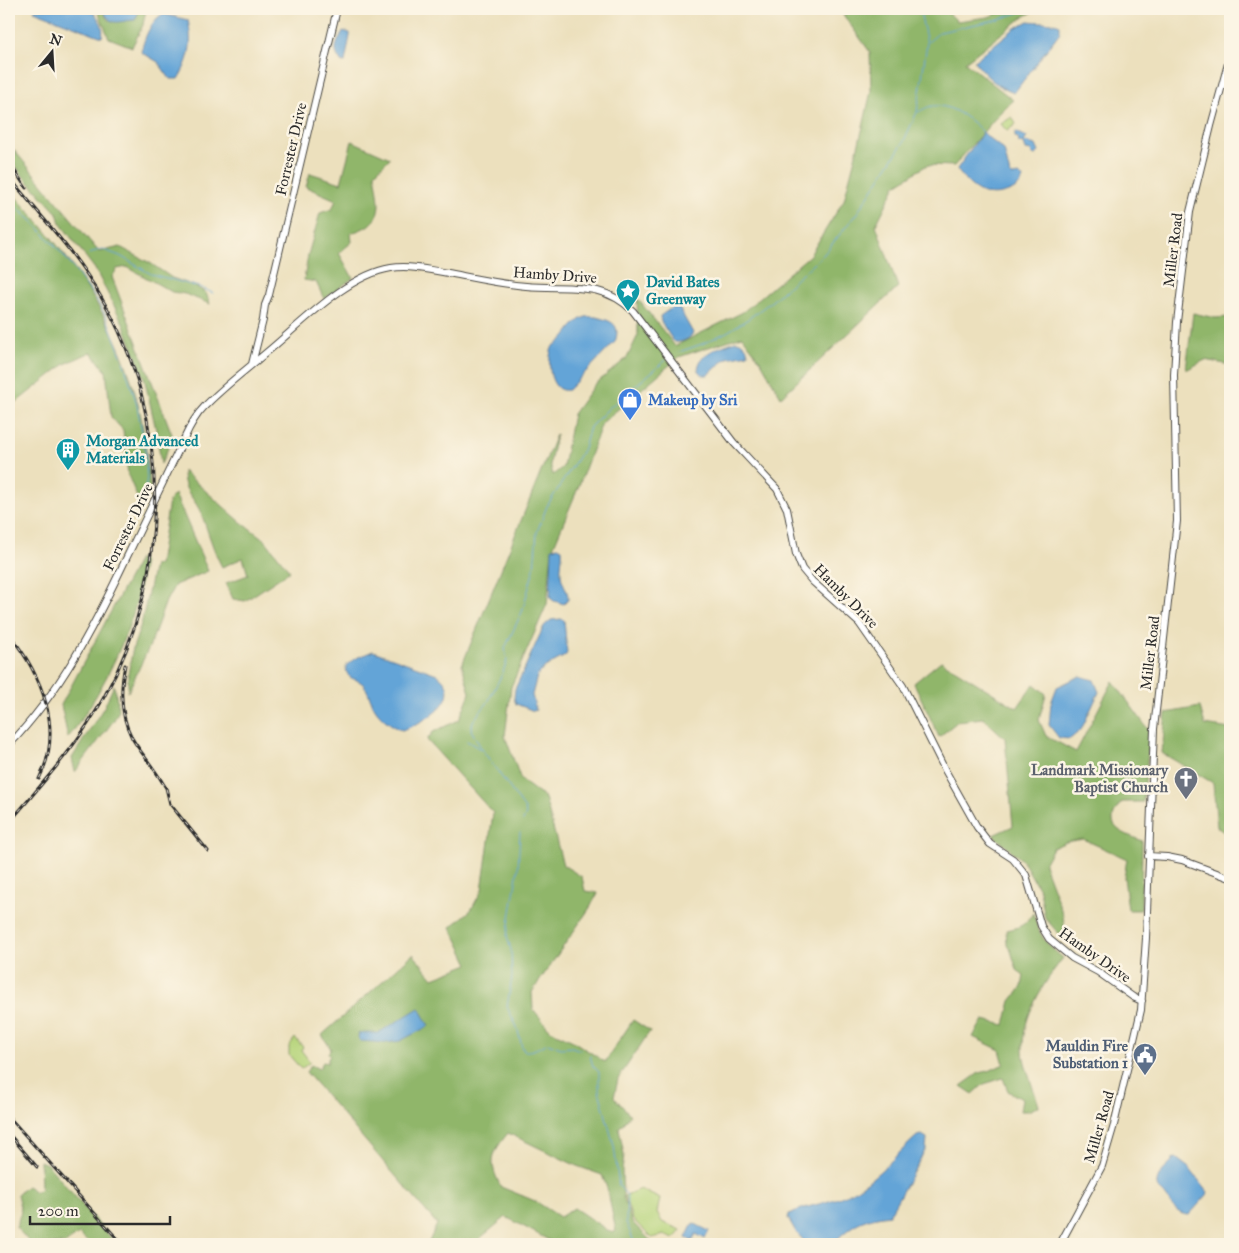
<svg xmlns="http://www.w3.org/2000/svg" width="1239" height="1253" viewBox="0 0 1239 1253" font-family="'IM FELL Great Primer',serif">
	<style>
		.green { fill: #b6d47a; stroke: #708052 }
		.forest { fill: #90b66a; stroke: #5e704a; fill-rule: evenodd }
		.water { fill: #64a4d7; stroke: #486881 }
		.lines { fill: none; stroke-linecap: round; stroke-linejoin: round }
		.stream { stroke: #64a4d7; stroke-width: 1 }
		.tertiary-casing { stroke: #484641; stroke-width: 8 }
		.tertiary { stroke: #fff; stroke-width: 6 }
		.rail-casing { stroke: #2b2b2b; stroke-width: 3 }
		.rail { stroke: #fcf5e5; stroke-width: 1; stroke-dasharray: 4; stroke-linecap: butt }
		.labels { text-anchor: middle; stroke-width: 5; stroke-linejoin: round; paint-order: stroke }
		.street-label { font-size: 15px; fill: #2b2b2b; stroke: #fcf5e5 }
		.culture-label { font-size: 15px; font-weight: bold; fill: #0d838f; stroke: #fcf5e5; text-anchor: start }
		.shop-label { font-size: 15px; font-weight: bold; fill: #366cbe; stroke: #fcf5e5; text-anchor: start }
		.worship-label { font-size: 15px; font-weight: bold; fill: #5b616d; stroke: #fcf5e5; text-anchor: end }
		.service-label { font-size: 15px; font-weight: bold; fill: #4e5e75; stroke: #fcf5e5; text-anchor: end }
	</style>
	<rect width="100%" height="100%" fill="#fcf5e5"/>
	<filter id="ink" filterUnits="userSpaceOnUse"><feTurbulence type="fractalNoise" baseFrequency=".02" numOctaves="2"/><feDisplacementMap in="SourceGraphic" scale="10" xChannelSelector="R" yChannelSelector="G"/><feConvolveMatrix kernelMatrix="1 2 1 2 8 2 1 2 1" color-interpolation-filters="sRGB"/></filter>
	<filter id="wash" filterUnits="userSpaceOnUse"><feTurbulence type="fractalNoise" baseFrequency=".0096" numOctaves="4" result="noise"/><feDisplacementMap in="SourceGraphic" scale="20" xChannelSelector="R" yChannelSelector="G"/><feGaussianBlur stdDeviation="1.12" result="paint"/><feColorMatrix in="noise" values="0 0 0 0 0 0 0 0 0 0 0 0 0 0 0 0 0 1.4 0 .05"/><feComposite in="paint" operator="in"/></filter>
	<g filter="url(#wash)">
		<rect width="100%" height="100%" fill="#ece0bd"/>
		<path class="green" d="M1012 117 1016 124 1007 131 1001 124Z
			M295 1038 303 1047 301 1050 310 1062 301 1069 289 1055V1046Z
			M640 1189 660 1199 657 1212 662 1222 681 1230 674 1239 664 1235 652 1238 633 1220 624 1196Z"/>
		<path class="forest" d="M97 9H102L108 20H135L138 13 137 9H146L143 25 132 47 109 38Z
			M839 9H945L957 21 988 17 1010 9H1039L1023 17 965 62 1013 100 1005 107 954 166 927 165 896 185 876 225 898 287 781 397 760 360 742 336 679 357 602 423 578 488 552 550 547 604 511 687 505 736 521 780 545 798 563 865 582 877 585 891 598 893 589 909 532 992 533 1009 550 1030 573 1041 605 1062 633 1020 650 1031 618 1079 614 1097 630 1115 619 1128 624 1155 622 1171 623 1197 632 1222 650 1240 652 1244H556L506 1217 473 1244H428L437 1224 306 1072 311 1065 319 1069 323 1062 328 1063V1058L330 1055 328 1053 331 1049 322 1035 413 954 433 978 469 964 451 927 471 910 482 890 493 813 427 740 433 732 459 720 470 693 462 665 556 435 550 463 553 475 563 467 573 414 594 385 627 358 638 335 637 298 675 346 743 312 810 255 844 200 863 127 871 91 870 52ZM508 1133 577 1166 602 1175 607 1188 616 1231 612 1233 574 1208 560 1217 535 1201 501 1187C488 1162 491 1154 508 1133Z
			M352 141 390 158 375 173C379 204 388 222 351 233L352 242 339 253 353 278 324 299 316 282 304 280 308 255 320 213 332 209 336 200 306 187 310 173 341 183Z
			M9 144 99 252 120 247 150 263 172 278 195 286 206 293 210 304 185 294 172 292 127 267 117 269 112 277 173 437 161 464 157 434 144 377 122 321 95 269 60 223 57 213 22 175 9 156Z
			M9 190C78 261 136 349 146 450 146 460 151 482 150 492 149 497 145 504 142 509L128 475 123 430 111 417 106 371 91 352 65 364 9 408Z
			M1193 313 1215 318 1230 317V365L1205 360 1186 370Z
			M183 471 241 522 265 540 290 571 245 601 233 599 226 583 248 575 243 558 222 567C213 550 208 531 201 513 193 495 183 493 183 471Z
			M175 494 208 571 175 585 166 601 151 643 128 692V674L133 648 142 621 154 565H159L169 501Z
			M139 559 144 562C140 578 139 596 134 611 119 657 97 700 68 738L61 705Z
			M941 661 1017 708 1034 684 1046 694 1039 720 1046 736 1076 752 1113 681 1150 732 1143 802H1122C1101 826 1120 832 1142 841L1141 910H1128L1124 877 1127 859 1083 839 1066 842 1053 848 1044 864 1063 915 1066 942 1045 918 1040 891 1023 861 993 835 1013 826 1005 738 983 718 958 721 939 737 914 683Z
			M114 685 119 710 114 720 75 772 72 758 104 707Z
			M1200 707 1205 725 1230 729V837L1217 827 1213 783 1162 753 1166 713Z
			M1033 913C1040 937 1044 942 1063 958 1043 984 1022 1016 1023 1050 1023 1063 1035 1092 1039 1106L1028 1111H1020L1022 1099 1008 1091 1003 1078 984 1084 973 1094 961 1086 979 1073 989 1071 1004 1064 1000 1050 973 1037 983 1020 1005 1025 1011 1001 1022 987 1024 975 1017 970 1011 951 1007 944 1006 930C1019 928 1026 925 1033 913Z
			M40 1161 47 1164 116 1244H90L79 1234 65 1244H31L16 1227 21 1211 17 1194 27 1186 36 1192 41 1189Z"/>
		<path class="water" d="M35 9H90C98 17 105 25 102 37L34 11Z
			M102 9H137L138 13 135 20C115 21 113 28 102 9Z
			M163 14 188 20C193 43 190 60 178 79H170L158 62 141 52C144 39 151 20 163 14Z
			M1028 21C1036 22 1055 22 1060 25V32L1014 93C997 87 985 75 974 61L1015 28Z
			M343 31 350 33V36L345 62 342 63C331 49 337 44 343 31Z
			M983 132 990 139 1004 150 1010 175 1013 176 1019 175 1023 178C1021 191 998 197 987 194 974 191 963 179 957 169Z
			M1015 132 1027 137 1024 142 1036 145 1039 152 1036 155 1032 154 1031 151 1026 150 1024 144 1019 143 1018 138 1015 137Z
			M673 307 679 308 693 333C690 339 681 343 674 342L661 322 660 316Z
			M596 317C612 321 621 324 615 342L568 390C549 394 546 359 553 346 566 341 571 323 583 318 586 316 593 317 596 317Z
			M736 341C742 341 748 348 748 354L727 358 708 375H703L698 371C698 352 721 347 736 341Z
			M558 547 562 549C563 558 560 565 561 574 561 583 569 590 568 600L564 604 554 601 550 598 552 548Z
			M561 619 564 620 567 653 565 656 545 667 537 676 532 695 536 710 534 711 516 704 514 698 515 689 544 626 551 620Z
			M373 651 437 674C439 676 443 679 445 682 459 704 418 725 402 730 391 726 378 716 373 705 370 698 368 690 363 684 354 676 347 682 346 666L354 659Z
			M1080 676 1094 680 1099 692 1081 730 1070 739 1059 738 1049 725 1051 703 1057 687Z
			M419 1008 429 1026 400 1041 386 1043 360 1041 358 1037 359 1033H378Z
			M922 1135 927 1138 926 1149 889 1215C860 1219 853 1224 832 1244H807L796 1232 788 1218 789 1214C808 1205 829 1203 848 1194 874 1181 895 1156 917 1136Z
			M1176 1158 1189 1168 1208 1192 1207 1195 1189 1215C1176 1215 1172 1204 1165 1195 1161 1190 1156 1189 1157 1182 1159 1173 1166 1168 1172 1162V1159Z
			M693 1223 709 1231 705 1239 696 1234 692 1241 686 1238Z"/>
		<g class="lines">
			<path class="stream" d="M928 42 940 32 999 19 1030 9
				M918 112C923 110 928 106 933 106 952 104 971 120 983 132
				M9 201 32 221 65 257 95 297 106 316 122 358 136 401 145 447 147 478 144 496
				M90 254 98 250H104L120 256 151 274 199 287 213 293
				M679 352 702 344 727 332 748 319 772 301 824 254 857 213 903 143 917 112 927 43 921 16 917 9
				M467 741 482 750
				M523 821 526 814 525 809 483 751 471 730 473 721 488 702 503 672 507 660 505 648 522 612 534 569 537 532 547 506 584 448 590 427 609 408 666 360
				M520 832 518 869 507 936 511 950 512 977 507 1007 517 1027 522 1047 524 1051C533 1052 541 1046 548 1043L561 1048 572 1047 580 1050
				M590 1056 593 1066 599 1072V1091L614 1146 619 1186 627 1195 626 1222 635 1244"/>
		</g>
	</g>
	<g filter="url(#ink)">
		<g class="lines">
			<defs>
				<path id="tertiary" d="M252 364 263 320 265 305 269 295 337 9
					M9 745C60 692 93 628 124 563 144 521 164 480 184 439 189 428 195 416 204 407 223 387 246 370 267 352 301 324 347 275 391 268 410 265 430 270 448 273 474 278 500 284 526 286 567 290 602 280 633 311L734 443 777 489 787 509 796 554 802 569 812 581 859 623 903 686 945 770 977 827 990 844 1013 859 1026 875 1041 926 1049 939 1072 958 1098 972 1133 997 1142 1001
					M1148 856 1167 857 1182 860 1230 878
					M1060 1244 1102 1166 1114 1125 1141 1010 1146 938 1154 729 1177 521 1174 375 1177 322 1190 212 1211 126 1230 56"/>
			</defs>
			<use href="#tertiary" class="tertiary-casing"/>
			<use href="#tertiary" class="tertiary"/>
			<defs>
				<path id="rail" d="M9 162 26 188
					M9 634C41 674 65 729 39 779
					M125 665C120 689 120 715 132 738 140 752 152 765 161 780L166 788 170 804 208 851
					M9 823C42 783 79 744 104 697 172 575 172 417 101 297 77 255 44 220 14 183
					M9 1117 122 1244
					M9 1134 37 1167"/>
			</defs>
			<use href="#rail" class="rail-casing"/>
			<use href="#rail" class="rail"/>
		</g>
	</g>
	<defs>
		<symbol id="sight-pin" viewBox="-11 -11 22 30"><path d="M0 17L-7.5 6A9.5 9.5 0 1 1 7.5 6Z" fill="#0f9aa8" stroke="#fcf5e5"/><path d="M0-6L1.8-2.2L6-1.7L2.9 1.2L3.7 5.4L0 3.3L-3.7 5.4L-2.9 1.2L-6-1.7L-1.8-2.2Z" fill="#fff"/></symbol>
		<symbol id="shop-pin" viewBox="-11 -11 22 30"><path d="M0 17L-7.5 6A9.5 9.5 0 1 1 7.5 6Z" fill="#3f7fe0" stroke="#fcf5e5"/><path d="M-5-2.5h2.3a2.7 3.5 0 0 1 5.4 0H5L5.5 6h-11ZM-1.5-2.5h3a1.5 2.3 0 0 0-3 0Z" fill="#fff"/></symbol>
		<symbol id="building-pin" viewBox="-11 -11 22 30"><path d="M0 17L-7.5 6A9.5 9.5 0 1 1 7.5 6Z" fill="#0f9aa8" stroke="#fcf5e5"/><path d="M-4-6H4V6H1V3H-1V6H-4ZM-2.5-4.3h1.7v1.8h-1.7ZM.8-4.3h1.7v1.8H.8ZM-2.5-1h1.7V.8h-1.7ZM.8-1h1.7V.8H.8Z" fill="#fff"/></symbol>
		<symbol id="church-pin" viewBox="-11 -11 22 30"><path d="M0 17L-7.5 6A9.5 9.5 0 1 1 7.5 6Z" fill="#6b7280" stroke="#fcf5e5"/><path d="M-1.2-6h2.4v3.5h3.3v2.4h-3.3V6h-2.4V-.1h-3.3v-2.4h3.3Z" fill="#fff"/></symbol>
		<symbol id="civic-pin" viewBox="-11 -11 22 30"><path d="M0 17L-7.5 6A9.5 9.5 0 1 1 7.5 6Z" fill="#5c6f8a" stroke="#fcf5e5"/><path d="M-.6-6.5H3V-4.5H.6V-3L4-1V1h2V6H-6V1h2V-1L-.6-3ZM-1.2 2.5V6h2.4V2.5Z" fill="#fff"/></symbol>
	</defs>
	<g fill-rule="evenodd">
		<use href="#sight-pin" x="614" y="277" width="28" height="38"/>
		<use href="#shop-pin" x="616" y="386" width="28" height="38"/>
		<use href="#building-pin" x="54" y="436" width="28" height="38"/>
		<use href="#church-pin" x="1172" y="765" width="28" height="38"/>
		<use href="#civic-pin" x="1131" y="1041" width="28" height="38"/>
	</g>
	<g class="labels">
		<g class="street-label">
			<text transform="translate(291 149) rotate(-77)" y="5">Forrester Drive</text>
			<text transform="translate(1173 250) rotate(-83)" y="5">Miller Road</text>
			<text transform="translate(555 275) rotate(4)" y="5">Hamby Drive</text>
			<text transform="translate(128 527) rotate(-64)" y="5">Forrester Drive</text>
			<text transform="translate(846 596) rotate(45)" y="5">Hamby Drive</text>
			<text transform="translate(1150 653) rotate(-83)" y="5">Miller Road</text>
			<text transform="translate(1095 955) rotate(35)" y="5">Hamby Drive</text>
			<text transform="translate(1099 1127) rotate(-74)" y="5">Miller Road</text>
		</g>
		<g class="culture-label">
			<text x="646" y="287">David Bates<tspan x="646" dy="17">Greenway</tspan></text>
			<text x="86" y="446">Morgan Advanced<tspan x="86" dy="17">Materials</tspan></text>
		</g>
		<g class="shop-label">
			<text x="648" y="405">Makeup by Sri</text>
		</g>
		<g class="worship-label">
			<text x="1168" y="775">Landmark Missionary<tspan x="1168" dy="17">Baptist Church</tspan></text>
		</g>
		<g class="service-label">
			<text x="1128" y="1051">Mauldin Fire<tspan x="1128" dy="17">Substation 1</tspan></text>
		</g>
	</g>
	<rect width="1239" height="1253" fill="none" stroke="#fcf5e5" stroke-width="30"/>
	<g transform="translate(52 52) rotate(18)" stroke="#fcf5e5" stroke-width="4" paint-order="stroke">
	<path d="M0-4L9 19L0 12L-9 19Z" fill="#2b2b2b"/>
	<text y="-8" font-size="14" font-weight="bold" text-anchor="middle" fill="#2b2b2b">N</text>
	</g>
	<path d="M30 1216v8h140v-8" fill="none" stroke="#2b2b2b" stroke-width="2.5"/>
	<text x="38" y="1216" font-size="15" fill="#2b2b2b" stroke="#fcf5e5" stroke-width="4" paint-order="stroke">200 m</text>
</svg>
